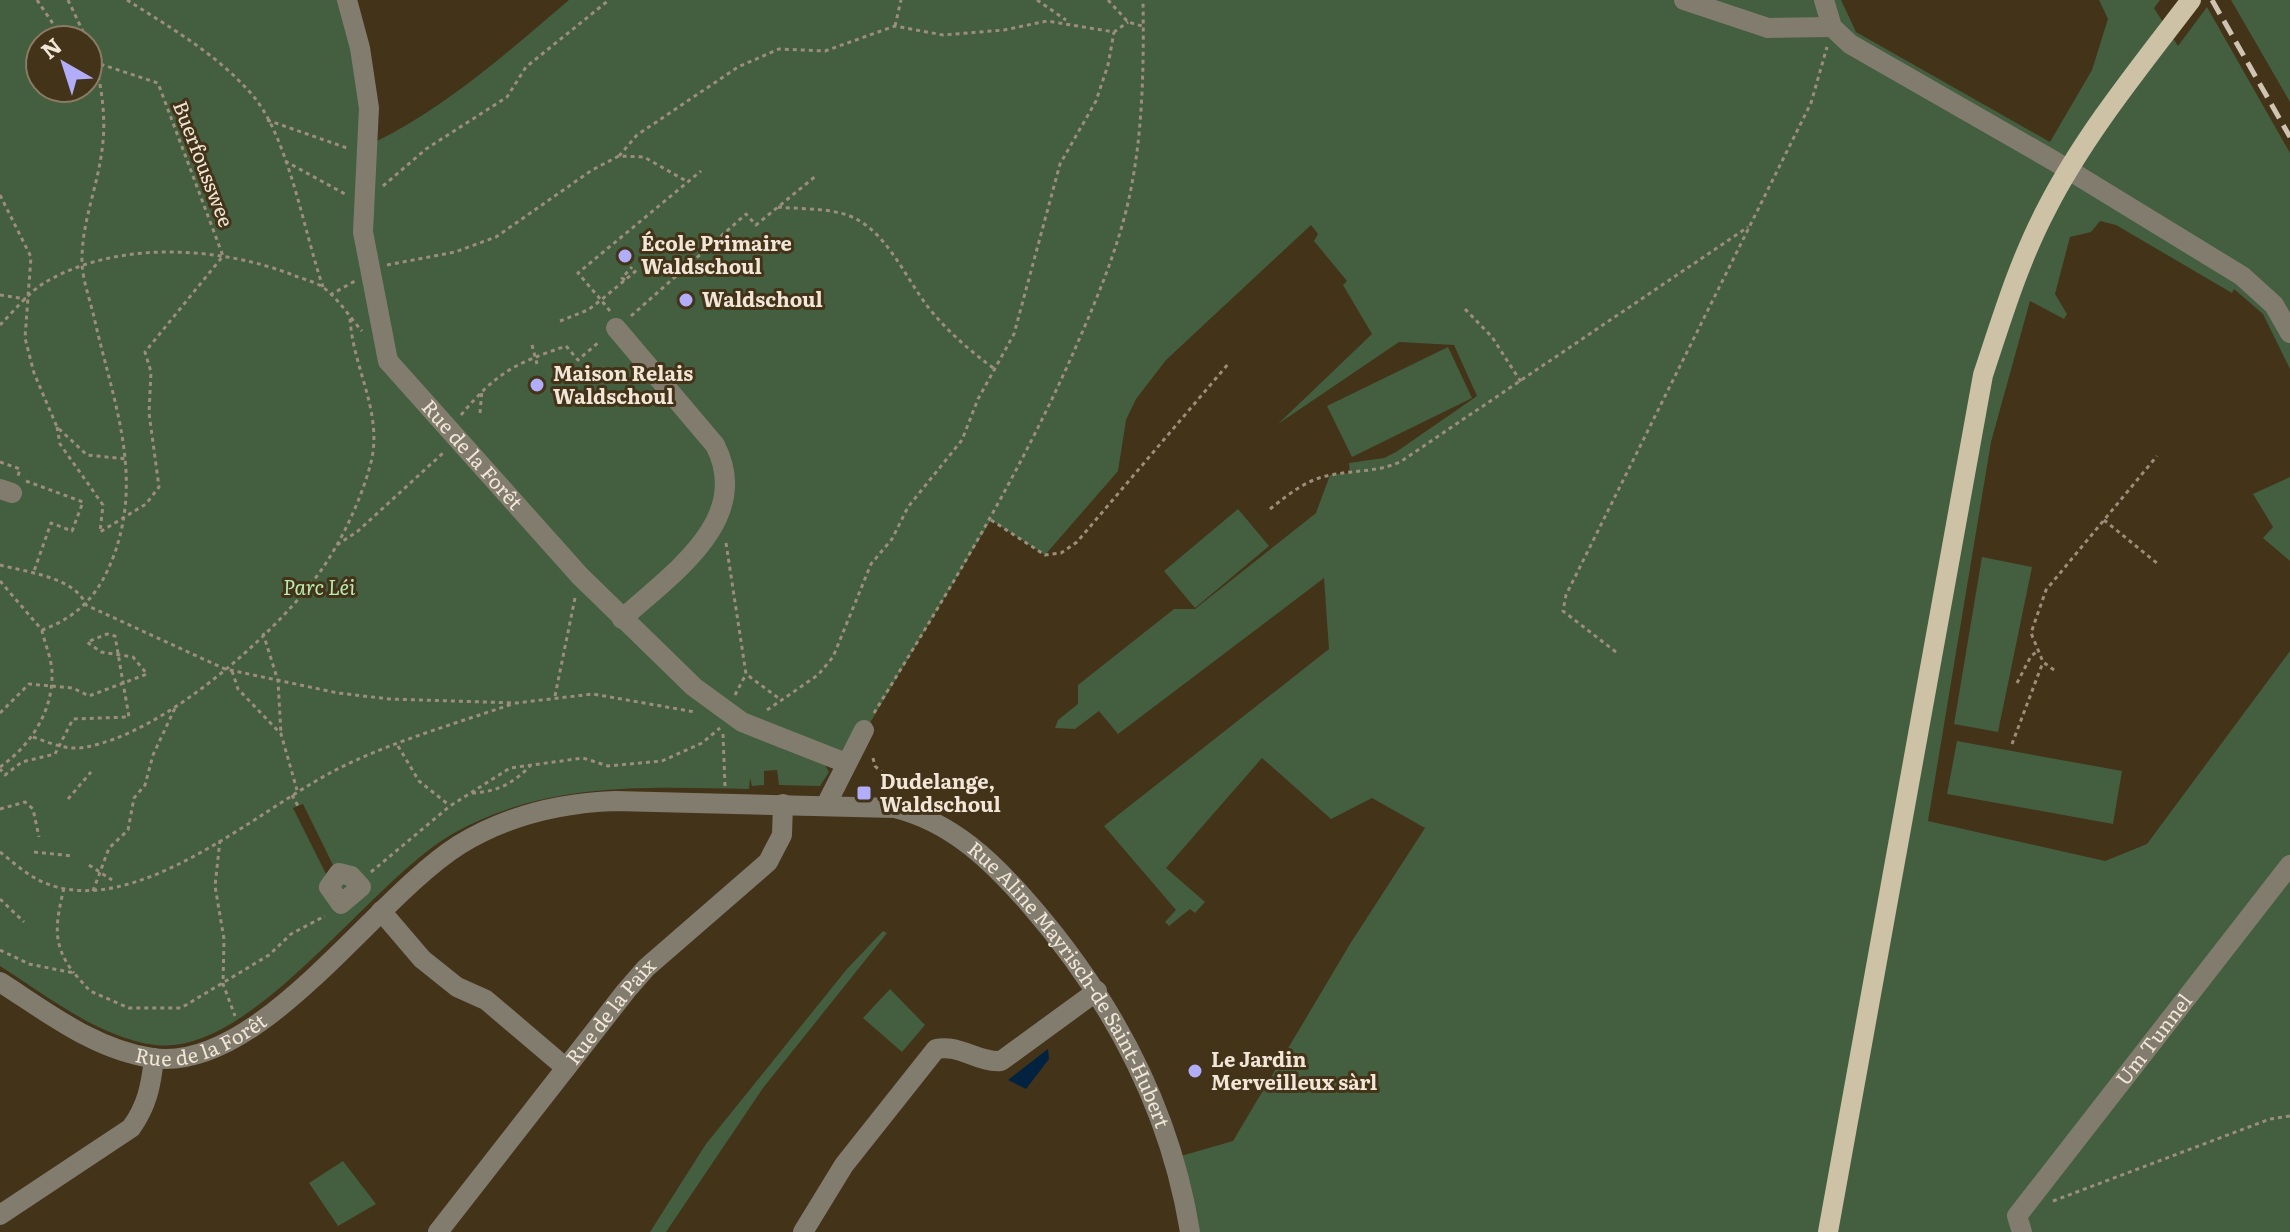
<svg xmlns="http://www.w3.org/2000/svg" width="2290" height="1232" viewBox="0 0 2290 1232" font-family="Literata,serif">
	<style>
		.green { fill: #445e40; fill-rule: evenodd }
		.water { fill: #03223f }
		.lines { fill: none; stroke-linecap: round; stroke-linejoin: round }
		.path { stroke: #9c8e7a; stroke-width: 3; stroke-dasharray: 4 4; stroke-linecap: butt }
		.minor { stroke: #827c6f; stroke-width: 20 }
		.major { stroke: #cdc1a6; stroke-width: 20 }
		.rail { stroke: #cfc3b1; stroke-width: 5; stroke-dasharray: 16 8; stroke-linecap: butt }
		.poi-dot { fill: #b2adf9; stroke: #433319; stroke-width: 3 }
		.labels { text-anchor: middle; stroke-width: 6; stroke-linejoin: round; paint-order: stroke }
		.street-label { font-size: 20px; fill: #f1e6d7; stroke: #433319 }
		.poi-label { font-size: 20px; font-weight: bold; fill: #f1e6d7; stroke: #433319; text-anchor: start }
		.park-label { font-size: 20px; font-style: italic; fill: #b8ecb1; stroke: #433319 }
	</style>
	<rect width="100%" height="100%" fill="#433319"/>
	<path class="green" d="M0 0H347L371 144C443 110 508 52 569 0H1841L1856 32 2050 142 2092 70 2108 19 2099 0H2160L2154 8 2178 46 2207 7 2290 153V369L2263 314 2234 289 2232 293 2116 225 2100 221 2091 232 2070 237 2055 294 2067 314 2064 319 2030 301 1991 442 1928 821 2105 861 2147 844 2290 651V1232H1190L1174 1158 1233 1141 1350 944 1425 828 1372 798 1331 819 1262 758 1166 868 1205 902 1195 913 1190 909 1169 926 1165 922 1176 910 1104 826 1329 649 1324 578 1118 734 1099 711 1075 729 1055 728 1058 720 1078 704V685L1174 609H1195L1316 513 1330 475 1350 473 1349 463 1384 458 1396 452 1477 396 1454 345 1399 342 1278 424 1372 334 1343 285 1347 281 1314 241 1318 234 1311 225 1166 360 1136 399 1126 420 1118 471 1045 555 991 520 846 763H824L829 772 820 786 779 785 777 770 764 771V785L752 786 750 778 749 789C646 787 547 781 454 833 370 880 253 1057 155 1045 99 1038 46 995 0 966ZM40 40H88V88H40ZM303 804 334 867 326 874 293 808Z
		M2231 0H2290V102Z
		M1448 347 1472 398 1352 457 1327 406Z
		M2290 477V561L2263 538 2273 527 2253 494Z
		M1238 509 1269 546 1195 608 1164 571Z
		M1982 557 2032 567 1998 732 1954 724Z
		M1957 741 2122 771 2113 824 1947 794Z
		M883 931 887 933 763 1088 666 1232H650L706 1144 847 969Z
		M890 989 925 1025 902 1052 863 1018Z
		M343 1161 376 1204 338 1226 309 1183Z"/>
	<path class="water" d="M1048 1049 1049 1059 1026 1089 1008 1080Z"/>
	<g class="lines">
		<path class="path" d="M37 0 64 40
			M68 0 87 40
			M127 0C171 28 220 56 254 97 289 140 304 232 323 287
			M1037 0 1066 20
			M1108 0 1128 22 1142 26
			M895 26 901 0
			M267 120 347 148
			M619 156 637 135 738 67 779 49 825 51 895 26 943 35 1004 30 1047 21 1114 32 1128 22
			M285 161 345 194
			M383 186 426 149 507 97 526 67 609 0
			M0 195 31 257 25 338 34 373 57 427 87 455 127 459
			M778 207C798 209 821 208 840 213 883 222 904 276 928 307 948 332 970 351 996 370
			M387 265 455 252 496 237 592 170 619 156 644 157 688 182
			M625 280 622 278 632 267
			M0 295 26 299
			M330 295 355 281
			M1465 309 1492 337 1521 382
			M610 311 601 300 637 270
			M631 316 746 214 756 225 817 175
			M560 321 588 310 601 300 578 273 701 171
			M0 325C14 311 28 293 44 283 116 240 218 246 293 275 302 279 313 281 321 286 337 296 350 318 362 331
			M532 345 537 364
			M480 413 482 390
			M461 415C497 372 514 364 566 346L578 360 600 341
			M57 427 60 444 103 505 100 532 146 504 159 487 149 413 151 372 145 352 223 256 158 83 88 60
			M0 462 20 469 18 476
			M26 481 83 502 72 531 51 523 33 574
			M1270 509C1289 494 1307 479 1331 475 1355 470 1378 472 1400 462L1748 227
			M991 520 1045 555 1061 553 1077 542 1229 363
			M2104 520 2158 564
			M726 543 746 674 781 700
			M337 545 358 531 443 453
			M0 565C26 572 75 577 86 605L225 669 338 693 389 699 516 703 593 694 695 712
			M0 581 42 630C80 616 100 593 114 555 144 473 112 398 94 317 90 300 83 281 82 264 81 223 97 190 102 150 107 117 101 74 88 43
			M263 633 278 681 281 734
			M1616 652 1563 611 1566 595 1811 103 1827 47
			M2054 670 2043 662 2031 633 2046 590 2157 456
			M232 671 238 689 281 734 297 790
			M2017 683 2031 656 2038 651
			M735 695 746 674
			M555 696 575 598
			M767 710 818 675 833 657 871 564 892 539 908 507 962 440 978 399 1014 334 1060 164 1096 101 1108 65 1114 32
			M0 713 29 684 73 688 89 696 147 674 133 657 101 652 87 642 107 634 115 636 129 717 73 719 55 754 22 762 5 775 0 769
			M874 713C945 597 1015 483 1071 358 1092 310 1113 262 1126 211 1143 143 1144 70 1143 0
			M723 734 725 786
			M33 737C50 743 68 751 86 747 163 733 267 641 314 580 338 549 360 503 370 466 385 414 352 368 350 317
			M2012 744 2043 662
			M398 746 419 781 449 805
			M873 758 875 766 898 788
			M0 767C30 746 53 712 52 673 52 660 45 644 42 631
			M472 793C497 792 514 783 531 765
			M292 795 298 806
			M68 799 91 772
			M0 809 25 802 33 809 39 837
			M220 840 215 886 224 939 223 984 235 1016
			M0 852C14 863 28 876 45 883 134 920 255 813 330 773 386 743 452 725 512 704
			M34 852 73 856
			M89 865 112 880
			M371 872 450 806 510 768 583 758 608 766 662 761 702 743 720 728
			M64 888C56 922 51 944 74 973
			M93 891 109 848 128 830 134 798 145 785 153 755 175 708
			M0 899 24 922
			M0 950 29 964 74 973 90 991 129 1008H181L269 955 291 934 325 916
			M2053 1201 2270 1119 2290 1116"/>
		<g class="minor">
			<path id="s1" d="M347 0 360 48 369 108 363 232 388 361 580 576 694 687 742 722 846 763"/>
			<path d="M1684 0 1768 28 1832 27"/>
			<path d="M1824 0 1832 27 1850 44 2054 161 2242 276 2274 305 2290 333"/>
			<path d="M616 328 715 445C754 520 671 574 622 619"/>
			<path d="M0 489 12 493"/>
			<path d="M826 805 864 730"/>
			<path d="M339 873 351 876 361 887 341 904 329 887Z"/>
			<path d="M381 911 422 959 457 987 486 1000 566 1068"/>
			<path id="s2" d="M0 982C47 1012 95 1050 152 1058 259 1074 372 900 459 845 506 816 559 803 615 801L895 808C952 822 993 862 1031 906 1112 1000 1170 1108 1190 1232"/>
			<path d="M0 1215 131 1128C147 1106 151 1086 154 1058"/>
			<path id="s3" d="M438 1232 626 991 646 968 768 862 782 835 783 804"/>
			<path d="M803 1232 844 1165 936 1049C960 1044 978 1063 1001 1061L1097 991"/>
			<path id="s4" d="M2022 1232 2017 1216 2290 865"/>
		</g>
		<path class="major" d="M1828 1232 1983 375C2002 318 2019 261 2047 208 2085 134 2140 67 2191 0"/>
		<path class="rail" d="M2212 0 2290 137"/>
	</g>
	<g class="poi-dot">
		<circle cx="625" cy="256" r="8"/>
		<circle cx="686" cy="300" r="8"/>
		<circle cx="537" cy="385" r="8"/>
		<rect x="856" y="785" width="16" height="16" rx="4"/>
		<circle cx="1195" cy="1071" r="8"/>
	</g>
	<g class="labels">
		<g class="street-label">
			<text transform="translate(203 164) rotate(69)" y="7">Buerfousswee</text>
			<text dy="7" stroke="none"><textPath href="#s1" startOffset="492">Rue de la Forêt</textPath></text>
			<text dy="7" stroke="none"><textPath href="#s2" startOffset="1256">Rue Aline Mayrisch-de Saint-Hubert</textPath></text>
			<text dy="7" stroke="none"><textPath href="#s3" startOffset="280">Rue de la Paix</textPath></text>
			<text dy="7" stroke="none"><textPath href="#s2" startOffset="224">Rue de la Forêt</textPath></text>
			<text dy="7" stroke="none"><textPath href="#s4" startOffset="240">Um Tunnel</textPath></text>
		</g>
		<g class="poi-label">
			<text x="641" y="251">École Primaire<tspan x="641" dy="23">Waldschoul</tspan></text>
			<text x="702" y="307">Waldschoul</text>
			<text x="553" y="381">Maison Relais<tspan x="553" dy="23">Waldschoul</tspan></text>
			<text x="880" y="789">Dudelange,<tspan x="880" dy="23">Waldschoul</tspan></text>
			<text x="1211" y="1067">Le Jardin<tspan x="1211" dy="23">Merveilleux sàrl</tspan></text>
		</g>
		<g class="park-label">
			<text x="319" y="595">Parc Léi</text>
		</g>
	</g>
	<g transform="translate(64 64) rotate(321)"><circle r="38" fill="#433319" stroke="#897b65" stroke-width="2"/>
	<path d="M0-6L14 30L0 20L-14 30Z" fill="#b2adf9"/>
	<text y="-12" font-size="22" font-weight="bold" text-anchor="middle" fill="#f1e6d7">N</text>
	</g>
</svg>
